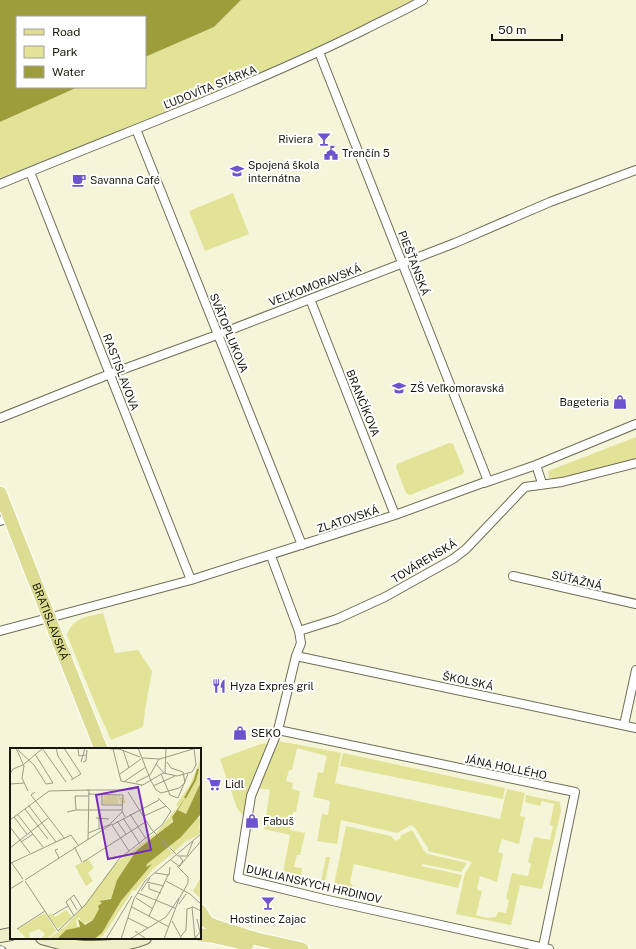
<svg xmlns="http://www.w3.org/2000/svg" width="636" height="949" viewBox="0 0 636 949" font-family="'Public Sans',sans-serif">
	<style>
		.green { fill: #e2e397 }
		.water { fill: #9e9d3b }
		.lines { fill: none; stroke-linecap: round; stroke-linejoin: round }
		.minor-casing { stroke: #6e6e56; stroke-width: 10 }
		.secondary-casing { stroke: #6e6e56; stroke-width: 14 }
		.primary-casing { stroke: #fff; stroke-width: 15 }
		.minor { stroke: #fff; stroke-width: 8 }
		.secondary { stroke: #eeeec9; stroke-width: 12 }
		.primary { stroke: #dddc93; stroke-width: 13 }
		.rail-casing { stroke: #8c8d79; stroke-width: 4.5 }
		.rail { stroke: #fff; stroke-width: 3; stroke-dasharray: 9; stroke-linecap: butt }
		.labels { text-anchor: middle; stroke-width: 4; stroke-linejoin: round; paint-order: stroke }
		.street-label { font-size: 11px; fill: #17170d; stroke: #fff }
		.poi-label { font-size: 11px; fill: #17170d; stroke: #fff; text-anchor: start }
		.inset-river { fill: none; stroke: #9e9d3b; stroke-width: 2 }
		.inset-road { fill: none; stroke: #9c9c87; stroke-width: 1 }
		.view { fill: #7b2cbf; fill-opacity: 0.15; stroke: #7b2cbf; stroke-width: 2 }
		.inset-edge { fill: none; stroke: #17170d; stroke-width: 2 }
	</style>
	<rect width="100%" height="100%" fill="#f4f5d9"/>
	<path class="green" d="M241 0H414L406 3C276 72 137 123 0 178V122L78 87H145V57L214 27Z
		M233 193 249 234 205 251 189 211Z
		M636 437V460L556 479 549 477 548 471Z
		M449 443 453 444 464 471 463 474 410 495 406 493 396 467 397 464Z
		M103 613 115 653 138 650 152 671 145 710 143 727 111 740 99 713 67 635C73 617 87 617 103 613Z
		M278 741 327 750V754L328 750 341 753 335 783 500 819 507 789 525 793 520 816 525 817 519 844 502 839 498 852 503 854 497 882 480 876 477 890 482 891 476 915 487 918 496 917 498 912 506 913 509 900 506 899 512 873 528 876 531 864 528 862 534 837 550 840 553 826 550 825 554 804 542 801 540 806 525 802 526 795 560 802 561 811 542 889 520 885 511 925 456 914 465 873 472 863 469 861 428 851V848L415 828 411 825 397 833 341 820 337 844 317 841 322 814 328 815 330 801 313 797 318 772 323 773 327 756 297 748 292 770H289L286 781 293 783 292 789 300 791 296 812H293L290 830 305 833 300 855H297L294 867 302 868 301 877 321 881 326 857H330L324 887 282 878 290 835 264 829 270 790 258 788Z
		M270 743 251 781 244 817 237 808 220 759 261 744Z
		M343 753 505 788 503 799 340 766Z
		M346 826 391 836 395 841 401 838 400 836 412 830 424 851 428 854 467 863 461 872 423 864 421 866 462 875 458 888 354 864 350 882 355 890 334 885Z"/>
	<path class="water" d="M0 0H241L214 27 145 57V17H17V87H78L0 122Z"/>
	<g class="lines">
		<defs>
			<path id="minor" d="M319 52 488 481
				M136 129 302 545
				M30 172 191 580
				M0 184C122 133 245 89 364 30 383 20 404 11 423 0
				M310 299 395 515
				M0 418 110 374 217 335 455 243 550 202 636 170
				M536 465 541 480V485
				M484 483 536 465 636 424
				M0 521 10 517
				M271 556 299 631 301 643 296 656 278 730 251 796 238 878 328 900 549 949
				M513 576 636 604
				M0 631 191 580 395 515 488 481
				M299 631 337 619 385 597 453 559 466 549 525 487 562 482 636 463
				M296 656 636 728
				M624 725 636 670
				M278 730 575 792 543 947"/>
			<path id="secondary" d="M0 936 11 934
				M42 938C69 946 83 949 112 946 123 944 133 943 145 938"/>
			<g id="primary">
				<path id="s1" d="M0 493 101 749"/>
				<path d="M200 911 207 922 215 926 257 939 302 949"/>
				<path d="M200 935 211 936 247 944"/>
			</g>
		</defs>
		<use href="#minor" class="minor-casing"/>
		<use href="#secondary" class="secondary-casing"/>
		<use href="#primary" class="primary-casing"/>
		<use href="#minor" class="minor"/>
		<use href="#secondary" class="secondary"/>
		<use href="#primary" class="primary"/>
		<defs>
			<path id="rail" d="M0 947 4 949"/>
		</defs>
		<use href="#rail" class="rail-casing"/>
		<use href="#rail" class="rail"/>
	</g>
	<defs>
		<symbol id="bar-bare" viewBox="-9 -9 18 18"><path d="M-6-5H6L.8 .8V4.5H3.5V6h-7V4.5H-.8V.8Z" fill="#6d53cd" stroke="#fff" stroke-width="2.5" paint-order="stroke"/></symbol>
		<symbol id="civic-bare" viewBox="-9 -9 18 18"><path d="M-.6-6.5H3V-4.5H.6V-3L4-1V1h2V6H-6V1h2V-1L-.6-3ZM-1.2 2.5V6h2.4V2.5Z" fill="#6d53cd" stroke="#fff" stroke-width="2.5" paint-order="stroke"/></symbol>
		<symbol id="school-bare" viewBox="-9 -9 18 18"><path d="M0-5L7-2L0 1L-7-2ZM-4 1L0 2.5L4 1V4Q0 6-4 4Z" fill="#6d53cd" stroke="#fff" stroke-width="2.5" paint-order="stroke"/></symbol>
		<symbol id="cafe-bare" viewBox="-9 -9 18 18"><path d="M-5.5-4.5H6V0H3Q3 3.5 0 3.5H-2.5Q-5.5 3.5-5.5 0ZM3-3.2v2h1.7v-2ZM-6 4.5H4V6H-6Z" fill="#6d53cd" stroke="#fff" stroke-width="2.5" paint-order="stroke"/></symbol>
		<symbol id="shop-bare" viewBox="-9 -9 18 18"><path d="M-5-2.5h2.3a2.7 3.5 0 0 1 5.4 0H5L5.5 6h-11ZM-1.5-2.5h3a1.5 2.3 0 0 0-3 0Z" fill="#6d53cd" stroke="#fff" stroke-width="2.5" paint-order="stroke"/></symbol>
		<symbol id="restaurant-bare" viewBox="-9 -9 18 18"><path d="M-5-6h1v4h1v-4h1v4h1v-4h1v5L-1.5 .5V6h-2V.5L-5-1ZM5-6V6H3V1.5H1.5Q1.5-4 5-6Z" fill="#6d53cd" stroke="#fff" stroke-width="2.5" paint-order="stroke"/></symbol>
		<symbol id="supermarket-bare" viewBox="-9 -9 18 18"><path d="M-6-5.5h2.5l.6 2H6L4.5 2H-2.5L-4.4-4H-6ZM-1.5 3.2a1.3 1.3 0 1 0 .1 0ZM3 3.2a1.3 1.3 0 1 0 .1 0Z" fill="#6d53cd" stroke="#fff" stroke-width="2.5" paint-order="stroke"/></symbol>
	</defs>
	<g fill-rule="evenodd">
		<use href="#bar-bare" x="314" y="129" width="20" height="20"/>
		<use href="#civic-bare" x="321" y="143" width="20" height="20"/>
		<use href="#school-bare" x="227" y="161" width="20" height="20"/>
		<use href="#cafe-bare" x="69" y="170" width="20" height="20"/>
		<use href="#school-bare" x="389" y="378" width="20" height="20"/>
		<use href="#shop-bare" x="610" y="392" width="20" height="20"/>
		<use href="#restaurant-bare" x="209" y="676" width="20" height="20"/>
		<use href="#shop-bare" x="230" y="723" width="20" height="20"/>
		<use href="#supermarket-bare" x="204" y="774" width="20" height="20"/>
		<use href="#shop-bare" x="242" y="811" width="20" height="20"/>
		<use href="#bar-bare" x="258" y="893" width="20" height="20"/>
	</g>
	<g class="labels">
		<g class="street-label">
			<text transform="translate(210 87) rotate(-22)" y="4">ĽUDOVÍTA STÁRKA</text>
			<text transform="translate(414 263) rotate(69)" y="4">PIEŠŤANSKÁ</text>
			<text transform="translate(315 285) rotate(-21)" y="4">VEĽKOMORAVSKÁ</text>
			<text transform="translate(229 333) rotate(68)" y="4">SVÄTOPLUKOVA</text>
			<text transform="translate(121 372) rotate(69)" y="4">RASTISLAVOVA</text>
			<text transform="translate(363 403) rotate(68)" y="4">BRANČÍKOVA</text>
			<text transform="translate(348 519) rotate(-18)" y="4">ZLATOVSKÁ</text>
			<text transform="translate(424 561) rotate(-31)" y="4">TOVÁRENSKÁ</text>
			<text transform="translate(577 580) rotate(13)" y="4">SÚŤAŽNÁ</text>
			<text dy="4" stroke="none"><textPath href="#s1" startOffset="138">BRATISLAVSKÁ</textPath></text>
			<text transform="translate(468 681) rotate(12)" y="4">ŠKOLSKÁ</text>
			<text transform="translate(506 767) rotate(12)" y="4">JÁNA HOLLÉHO</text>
			<text transform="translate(314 884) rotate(13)" y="4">DUKLIANSKYCH HRDINOV</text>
		</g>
		<g class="poi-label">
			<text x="313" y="143" text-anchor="end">Riviera</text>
			<text x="342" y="157">Trenčín 5</text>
			<text x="248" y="169">Spojená škola<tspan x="248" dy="13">internátna</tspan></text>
			<text x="90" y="184">Savanna Café</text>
			<text x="410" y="392">ZŠ Veľkomoravská</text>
			<text x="609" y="406" text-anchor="end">Bageteria</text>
			<text x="230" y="690">Hyza Expres gril</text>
			<text x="251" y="737">SEKO</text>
			<text x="225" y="788">Lidl</text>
			<text x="263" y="825">Fabuš</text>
			<text x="268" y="923" text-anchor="middle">Hostinec Zajac</text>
		</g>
	</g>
	<g transform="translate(10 748)">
		<rect width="191" height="191" fill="#f4f5d9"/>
		<path d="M191 10V34L176 66H174L168 61 174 52 168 59 166 57 180 37ZM113 46 116 55 112 56H93L94 47H98L107 48 109 56H111L107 47 112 50ZM167 60 162 69V74L148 87 146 85ZM191 69 189 81 191 79V85L176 94 179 90 164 104 160 98 185 72ZM144 86 147 88 126 103 119 113 107 132 101 150 89 153 92 156 83 172 73 176 69 169 66 172 67 178 70 179 47 191H38L56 178 74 157 105 116ZM157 99 163 105 143 121 125 143 123 142 93 188 85 191 98 176 111 153 141 117 136 119 137 116ZM78 111 84 120 78 125 83 133 76 138 65 118ZM191 129V151L183 143ZM56 162 62 169 48 181 38 167 41 165 45 169ZM35 165 46 183 37 191H31L35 186 29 181 19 185 20 191H17L7 181Z" fill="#e2e397"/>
		<path d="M191 34V66L171 89 137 116 136 119 142 116 111 153 92 185 84 191H47L56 182 70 179 68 171 75 177 83 172 89 161 88 158 92 155 89 153 101 151 107 132 126 103 163 74 162 69 175 50 168 62 176 66Z" fill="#9e9d3b"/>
		<path class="inset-river" d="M175 50 185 32 188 21"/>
		<path class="inset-road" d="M6 0 14 18 12 30 18 43M32 0 56 34M46 0 48 8 63 31M54 0 71 26 61 32M128 0 141 33 146 42 151 45 169 40 175 35 173 24 161 20 157 14M68 1 69 8 76 7M100 1H109L130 9M103 1 111 33 132 37M8 2 24 17 36 36 43 35 25 6M113 2 119 20M132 10 150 11 183 1M71 14 75 0M73 14 76 13 77 2M146 16 154 25M155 25 156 0M0 26 3 21 13 17 33 0M110 26 131 11M151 26 160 47 168 50M115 33 136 19M126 34 140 27 149 11M0 36 14 35M131 38 153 25 167 28 182 24 186 17 184 0M143 38 165 28M77 42H116M117 42 129 40M25 44 21 47 55 91M118 44 142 82 168 108H177L183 93M78 46 113 47 112 63 115 69M92 46V57H112M168 50 178 26M19 58 46 94M15 61 38 91M66 62 65 48H78M57 64 66 62H112M120 66 136 91M8 67 33 99M134 68 156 58M4 69 17 86M86 70 99 71M113 70 130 96M0 72 39 43 79 42M107 73 116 86M102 77 149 52M102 77 119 103M0 79 20 105M89 81V62M78 85 99 77 112 64M78 92 79 42M11 94 23 86M0 100 38 70M65 100 72 114M48 101 45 102 49 110M161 112 169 118 173 113 170 109M1 114 13 131M73 114 137 73M1 115 61 87 68 97M168 120 191 93M145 125 159 127 160 119M15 132 102 76M15 133 48 183 76 156 109 111 152 77 161 63 148 50M156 133 180 146 191 156M137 134 154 138M139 136V141L151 145M0 141 13 133M131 143 140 130M128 145 165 160M60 150 67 162M126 150 143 161M169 156 176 146M122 159 159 179M182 159 185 190 191 183M43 167 58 158M64 168 56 154 64 147 72 160M139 168 158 127M118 170 138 180M187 171 190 184M162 173 172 191M7 181 35 163M125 183 136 191M171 188 176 182 177 161 183 159 191 163M96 191 122 148M111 191 124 151 135 133 191 86M120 191 156 169 169 150M154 191 169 151 178 135V129L167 118"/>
		<path class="view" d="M128 39 141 102 98 111 86 47Z"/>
		<rect width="191" height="191" class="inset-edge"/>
	</g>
	<rect x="16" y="16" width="130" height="72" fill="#ffffff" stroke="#a2a29e"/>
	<rect x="24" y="29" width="20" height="6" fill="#dddc93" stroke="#a2a29e"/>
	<text x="52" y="36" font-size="12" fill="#17170d">Road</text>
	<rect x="24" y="46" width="20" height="12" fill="#e2e397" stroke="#a2a29e"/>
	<text x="52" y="56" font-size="12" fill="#17170d">Park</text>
	<rect x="24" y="66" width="20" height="12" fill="#9e9d3b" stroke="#a2a29e"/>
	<text x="52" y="76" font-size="12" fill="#17170d">Water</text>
	<path d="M492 34v6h70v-6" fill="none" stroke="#17170d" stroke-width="2"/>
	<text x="498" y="34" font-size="12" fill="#17170d" stroke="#ffffff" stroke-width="3" paint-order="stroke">50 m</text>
</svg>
